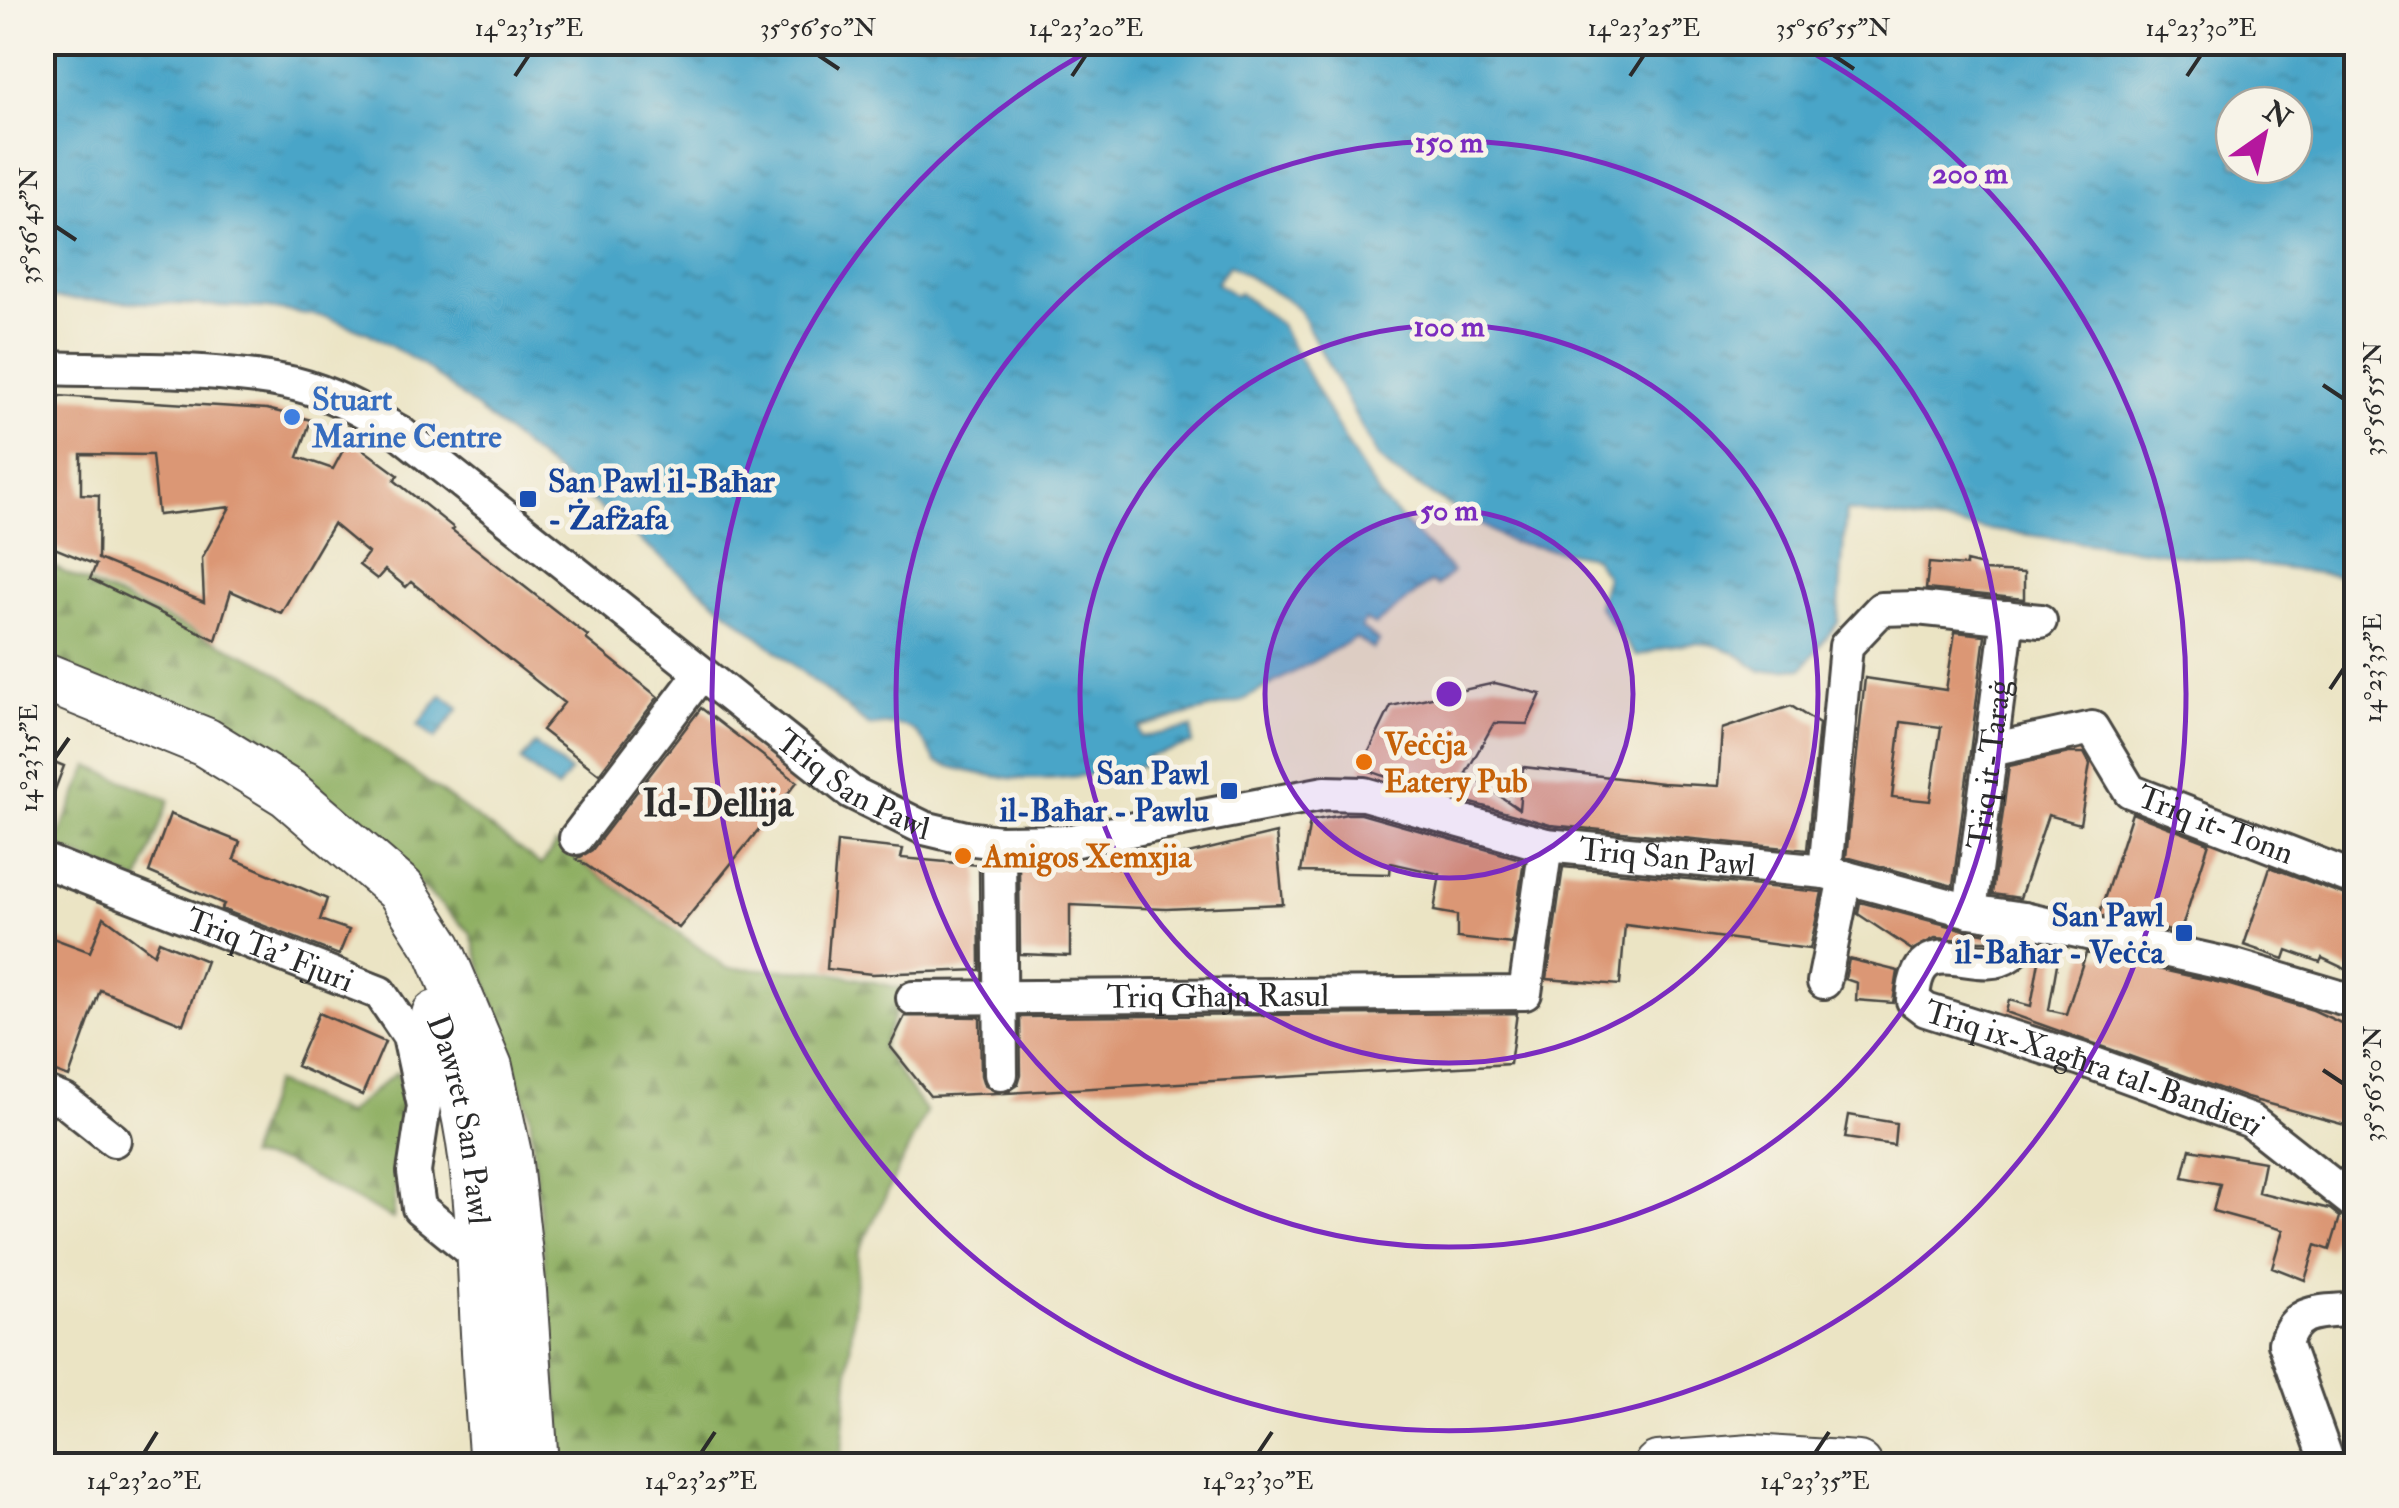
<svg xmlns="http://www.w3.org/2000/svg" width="2399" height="1508" viewBox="0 0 2399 1508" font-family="'IM FELL Double Pica',serif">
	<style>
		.forest { fill: url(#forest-firs); stroke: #5c6d46; stroke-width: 2.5 }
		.water { fill: url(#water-ripples); stroke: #3a687a; stroke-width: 2.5; fill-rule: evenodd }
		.building { fill: #db9774; fill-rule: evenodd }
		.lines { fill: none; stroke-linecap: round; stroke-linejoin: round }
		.minor-casing { stroke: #484742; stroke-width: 38 }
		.highway-casing { stroke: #484742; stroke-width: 52 }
		.minor { stroke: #fff; stroke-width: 32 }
		.highway { stroke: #fff; stroke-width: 48 }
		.ticks { fill: none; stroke: #2b2b2b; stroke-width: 4 }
		.ring { fill: none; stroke: #7b2cbf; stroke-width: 5 }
		.shop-dot { fill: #3f7fe0; stroke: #f7f3e8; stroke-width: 4 }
		.transit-dot { fill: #1a4fb4; stroke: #f7f3e8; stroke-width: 4 }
		.food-dot { fill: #e8710a; stroke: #f7f3e8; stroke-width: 4 }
		.labels { text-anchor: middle; stroke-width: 10; stroke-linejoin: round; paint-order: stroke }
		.shop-label { font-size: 32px; font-weight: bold; fill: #366cbe; stroke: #f7f3e8; text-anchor: start }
		.transit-label { font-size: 32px; font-weight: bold; fill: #164399; stroke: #f7f3e8; text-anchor: end }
		.food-label { font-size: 32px; font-weight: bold; fill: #c56008; stroke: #f7f3e8; text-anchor: start }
		.street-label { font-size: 32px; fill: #2b2b2b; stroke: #f7f3e8 }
		.quarter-label { font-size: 38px; font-weight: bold; fill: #2b2b2b; stroke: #f7f3e8 }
		.centre { fill: #7b2cbf; stroke: #f7f3e8; stroke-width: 5 }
		.ring-label { font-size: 30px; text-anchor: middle; font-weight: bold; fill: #7b2cbf; stroke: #f7f3e8; stroke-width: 10; stroke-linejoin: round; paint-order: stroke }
		.neatline { fill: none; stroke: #2b2b2b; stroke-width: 4 }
		.ticks-label { font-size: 25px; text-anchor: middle; fill: #2b2b2b }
	</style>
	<defs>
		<pattern id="forest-firs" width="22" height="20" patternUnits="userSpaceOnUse" patternTransform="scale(2.5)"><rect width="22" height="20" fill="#8eaf62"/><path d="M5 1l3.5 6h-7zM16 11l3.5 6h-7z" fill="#748f51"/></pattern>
		<pattern id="water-ripples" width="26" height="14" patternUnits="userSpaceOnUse" patternTransform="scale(2.5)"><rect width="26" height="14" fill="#4aa5c8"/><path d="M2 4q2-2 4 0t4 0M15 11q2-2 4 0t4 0" fill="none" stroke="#3e87a3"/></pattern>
	</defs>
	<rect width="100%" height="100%" fill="#f7f3e8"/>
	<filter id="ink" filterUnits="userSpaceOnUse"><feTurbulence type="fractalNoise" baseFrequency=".01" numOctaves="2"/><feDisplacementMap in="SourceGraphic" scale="20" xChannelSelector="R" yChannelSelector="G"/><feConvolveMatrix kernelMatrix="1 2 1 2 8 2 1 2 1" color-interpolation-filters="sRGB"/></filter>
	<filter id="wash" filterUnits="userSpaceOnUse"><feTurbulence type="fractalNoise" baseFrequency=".0048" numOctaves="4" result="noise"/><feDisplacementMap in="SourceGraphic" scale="40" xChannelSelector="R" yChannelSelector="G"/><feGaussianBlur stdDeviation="2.25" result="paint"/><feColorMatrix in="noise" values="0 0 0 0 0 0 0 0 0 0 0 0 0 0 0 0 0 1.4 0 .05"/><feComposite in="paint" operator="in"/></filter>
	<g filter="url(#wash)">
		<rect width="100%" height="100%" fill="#ebe4c4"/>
		<path class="forest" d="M42 562 265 664 541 865 556 844 727 968 823 971 905 989 881 1048 926 1112 858 1253 841 1465H564L530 1115 470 932 299 772 43 658Z
			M89 766 169 800 139 882 55 846Z
			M397 1072 407 1106 400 1143 393 1219 283 1162 248 1157 274 1082 346 1114Z"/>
		<path class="water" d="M43 42 2356 43V578L1846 511 1838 622 1803 668 1761 671C1713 633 1692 641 1636 656L1598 606 1606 576 1593 557 1510 542 1391 470 1377 456 1300 312 1293 304 1229 265 1216 283 1236 296 1239 293 1280 324 1354 456 1383 501 1453 572 1437 586 1431 582 1375 625 1365 620 1361 628 1379 641 1373 649 1356 638 1241 701 1139 727 1141 737 1192 728V744L1144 758V766C1064 779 1016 789 936 762 915 726 912 722 869 726L423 365 368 333 327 317 267 308 43 298ZM2234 105H2294V165H2234Z
			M442 695 459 708 435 739 418 725Z
			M535 744 570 772 557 789 521 761Z"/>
		<g id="blocks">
			<path class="building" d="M42 395 267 409 311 420 298 457 333 469 349 439 398 475 394 480 454 528 452 530 588 636 586 639 658 697 599 774 542 730 564 703 411 582 406 587 385 570 377 579 359 565 368 553 333 524 281 613 231 591 216 640 90 579 96 565 42 543ZM81 454 152 455 158 515 230 507 202 558 204 602 98 559 99 495 81 494Z
				M1966 562 1983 566V571L2024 573V599L1926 589 1929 563 1966 566Z
				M1955 632 1985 635 1953 886 1846 857 1865 678 1946 690ZM1901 722 1941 727 1930 801 1892 797Z
				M1495 683 1541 694 1527 724 1494 723 1466 773 1519 809 1523 767 1662 783 1718 786 1722 729 1791 706 1819 724 1807 850 1550 825 1415 787 1361 768 1391 706Z
				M701 708 797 782 679 928 577 859 592 850Z
				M2069 753H2084L2090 764 2080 824 2048 815 2020 898 1992 894 2009 766Z
				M42 757 64 766 44 818H42Z
				M2132 813 2209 843 2180 933 2099 915Z
				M170 814 240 842 234 859 327 899 320 920 349 930 339 955 221 909 224 904 149 872Z
				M1347 814H1361L1524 860 1512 944 1457 938V915L1434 911 1440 874 1391 863 1390 874 1301 872 1310 821Z
				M1276 833 1283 904 1166 909 1070 905V956L1020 954 1019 867 1056 868 1159 861Z
				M837 842 903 849 901 858 979 865 980 970 872 974 827 969Z
				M1563 867 1822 892 1810 949 1625 925 1620 985 1547 979Z
				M2270 867 2356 899V974L2322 958 2320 962 2287 950 2284 959 2244 945Z
				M1860 902 1965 930 1999 936 1991 941H1982L1935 938 1912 950 1858 914Z
				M104 917 154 954 159 941 206 961 183 1024 100 990 69 1077 42 1067V934L90 952Z
				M2042 944 2060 947 2049 1010 2066 1014 2086 953 2230 985 2313 1010 2356 1030V1128L2247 1098 2006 1012 2009 1000 2031 1006Z
				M1849 959 1898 971 1893 1003 1856 1000 1857 983 1845 979Z
				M319 1013 385 1042 362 1095 296 1066Z
				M1517 1013 1510 1064 1006 1093 1018 1085 1021 1075 1020 1017Z
				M905 1016 980 1017 981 1075 984 1085 998 1093 930 1096 890 1046Z
				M1849 1115 1896 1123 1894 1145 1845 1138Z
				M2190 1149 2264 1162 2258 1192 2330 1209 2340 1217 2330 1250 2316 1245 2305 1280 2272 1267 2283 1230 2213 1211 2220 1184 2183 1177Z"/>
		</g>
	</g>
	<g filter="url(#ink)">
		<use href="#blocks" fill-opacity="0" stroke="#484742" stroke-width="2.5"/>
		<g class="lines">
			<defs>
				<g id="minor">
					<path id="s1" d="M42 368C125 371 213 366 295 384 332 393 366 413 399 432L851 792 924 828 966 838 999 842 1071 841 1325 793 1364 794 1546 845 1825 872 1970 911 2024 919 2235 966 2356 1002"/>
					<path id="s2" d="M1990 750 2092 728 2130 791 2356 879"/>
					<path d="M576 838 700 675"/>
					<path d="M999 842 1001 1074"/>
					<path id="s3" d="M42 860 380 993 409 1036 424 1106 414 1172 419 1208 483 1260 487 1252"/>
					<path d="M1825 872 1846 646 1881 609 1917 608 2040 621"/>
					<path id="s4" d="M1970 911 2008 617"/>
					<path id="s5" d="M2024 919C2021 932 2020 947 2009 955 1977 979 1917 923 1913 1000L1926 1010 2081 1059 2251 1121 2356 1204"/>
					<path d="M1824 982 1845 877"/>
					<path id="s6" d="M913 998 1525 993 1546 845"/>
					<path d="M42 1092 65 1101 114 1140"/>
					<path d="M2329 1466 2285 1343C2296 1306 2324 1313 2356 1309"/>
				</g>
				<g id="highway">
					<path d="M42 676 205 742 288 793 401 890 438 948 488 1067 507 1154 522 1291 534 1466"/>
					<path id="s7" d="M436 1015C476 1107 480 1212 484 1311 486 1363 490 1414 494 1466"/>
					<path d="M1658 1466 1752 1459 1858 1466"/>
				</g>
			</defs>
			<use href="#minor" class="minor-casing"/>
			<use href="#highway" class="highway-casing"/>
			<use href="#minor" class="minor"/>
			<use href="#highway" class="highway"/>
		</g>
	</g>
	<path class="ticks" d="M818 55 839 69M1833 55 1854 69M515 76 529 55M1072 76 1086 55M1630 76 1644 55M2187 76 2201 55M55 226 76 240M2323 385 2344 399M2330 689 2344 668M55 758 69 738M2323 1070 2344 1084M144 1453 157 1432M701 1453 715 1432M1258 1453 1272 1432M1815 1453 1829 1432"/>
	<circle cx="1449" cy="694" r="184" fill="#7b2cbf" fill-opacity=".12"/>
	<g class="ring">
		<circle cx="1449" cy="694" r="184"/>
		<circle cx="1449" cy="694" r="369"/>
		<circle cx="1449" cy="694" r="553"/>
		<path d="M1795 43A737 737 0 1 1 1103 43"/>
	</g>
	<circle class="shop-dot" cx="292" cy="417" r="10"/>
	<g class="transit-dot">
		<rect x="518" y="489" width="20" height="20" rx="5"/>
		<rect x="1219" y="781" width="20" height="20" rx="5"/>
		<rect x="2174" y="923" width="20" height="20" rx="5"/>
	</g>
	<g class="food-dot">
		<circle cx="1364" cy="762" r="10"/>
		<circle cx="963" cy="856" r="10"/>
	</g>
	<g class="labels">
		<g class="shop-label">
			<text x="312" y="410">Stuart<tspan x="312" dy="37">Marine Centre</tspan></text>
		</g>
		<g class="transit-label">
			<text x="548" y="492" text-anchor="start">San Pawl il-Baħar<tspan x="548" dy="37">- Żafżafa</tspan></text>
			<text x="1209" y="784">San Pawl<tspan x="1209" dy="37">il-Baħar - Pawlu</tspan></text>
			<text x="2164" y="926">San Pawl<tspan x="2164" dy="37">il-Baħar - Veċċa</tspan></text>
		</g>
		<g class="food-label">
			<text x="1384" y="755">Veċċja<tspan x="1384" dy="37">Eatery Pub</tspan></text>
			<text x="983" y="867">Amigos Xemxjia</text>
		</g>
		<g class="street-label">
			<text dy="11" stroke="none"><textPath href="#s4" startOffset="148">Triq it-Taraġ</textPath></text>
			<text dy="11" stroke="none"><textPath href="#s1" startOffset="945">Triq San Pawl</textPath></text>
			<text dy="11" stroke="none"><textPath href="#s2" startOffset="270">Triq it-Tonn</textPath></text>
			<text dy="11" stroke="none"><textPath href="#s1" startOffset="1785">Triq San Pawl</textPath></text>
			<text dy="11" stroke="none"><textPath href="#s3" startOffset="245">Triq Ta' Fjuri</textPath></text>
			<text dy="11" stroke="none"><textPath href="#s6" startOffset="305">Triq Għajn Rasul</textPath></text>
			<text dy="11" stroke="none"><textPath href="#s5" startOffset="360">Triq ix-Xagħra tal-Bandieri</textPath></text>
			<text dy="11" stroke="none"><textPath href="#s7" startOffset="108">Dawret San Pawl</textPath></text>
		</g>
		<g class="quarter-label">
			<text x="718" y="816">Id-Dellija</text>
		</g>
	</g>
	<circle cx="1449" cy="694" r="15" class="centre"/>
	<g class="ring-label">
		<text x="1449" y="152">150 m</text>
		<text x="1970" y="183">200 m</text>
		<text x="1449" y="336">100 m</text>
		<text x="1449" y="520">50 m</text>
	</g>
	<rect width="2399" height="1508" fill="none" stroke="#f7f3e8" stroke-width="110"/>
	<g transform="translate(2264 135) rotate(34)"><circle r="48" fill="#f7f3e8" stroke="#a5a39c" stroke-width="2.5"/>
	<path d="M0-8L18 38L0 25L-18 38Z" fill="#b5179e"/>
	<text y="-15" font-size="28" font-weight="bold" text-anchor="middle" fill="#2b2b2b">N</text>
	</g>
	<rect x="55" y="55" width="2289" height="1398" class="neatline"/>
	<g class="ticks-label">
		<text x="529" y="36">14°23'15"E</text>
		<text x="818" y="36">35°56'50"N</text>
		<text x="1086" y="36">14°23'20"E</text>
		<text x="1644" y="36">14°23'25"E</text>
		<text x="1833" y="36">35°56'55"N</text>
		<text x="2201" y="36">14°23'30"E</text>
		<text transform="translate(28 226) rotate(-90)" y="9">35°56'45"N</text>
		<text transform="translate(2372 399) rotate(-90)" y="9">35°56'55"N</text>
		<text transform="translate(2372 668) rotate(-90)" y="9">14°23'35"E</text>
		<text transform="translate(28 758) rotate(-90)" y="9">14°23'15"E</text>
		<text transform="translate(2372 1084) rotate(-90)" y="9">35°56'50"N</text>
		<text x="144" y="1489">14°23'20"E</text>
		<text x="701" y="1489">14°23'25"E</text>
		<text x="1258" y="1489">14°23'30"E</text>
		<text x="1815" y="1489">14°23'35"E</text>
	</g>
</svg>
